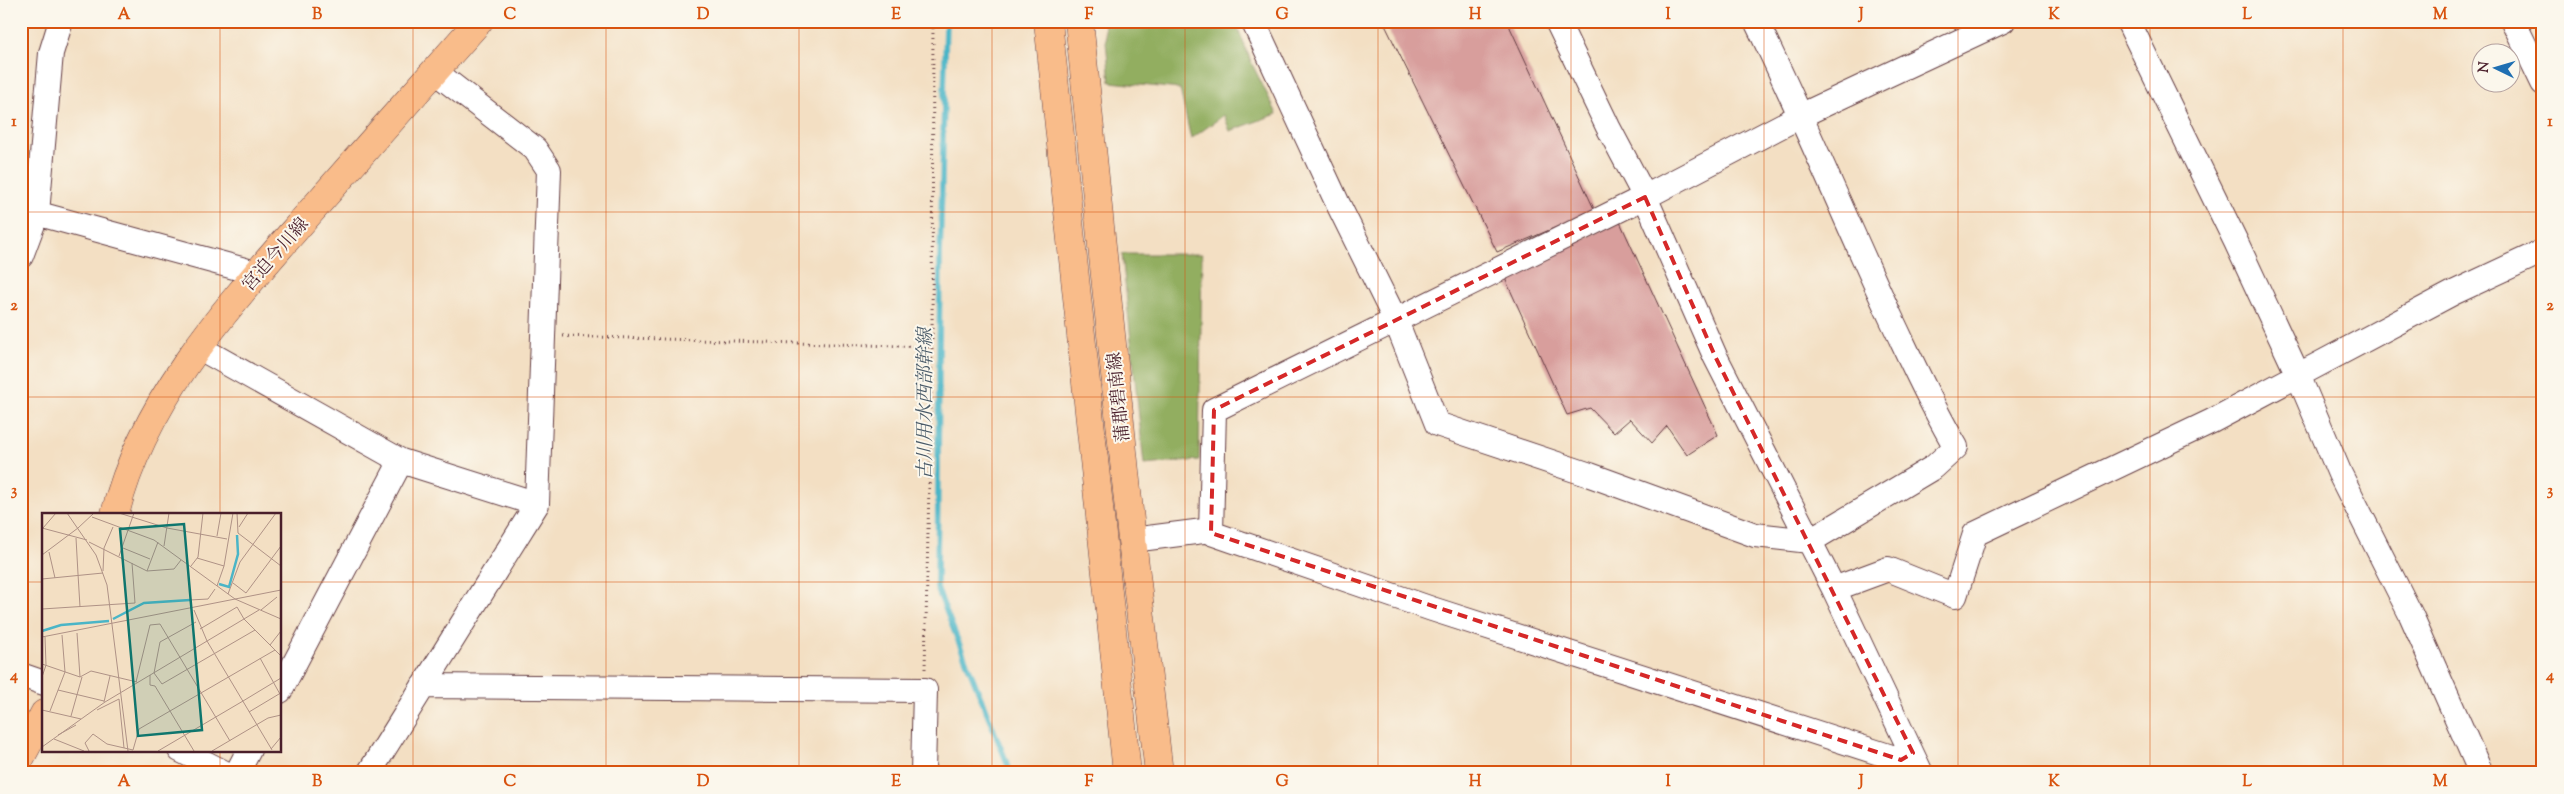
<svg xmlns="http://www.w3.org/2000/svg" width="2564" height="794" viewBox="0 0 2564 794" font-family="'Sorts Mill Goudy','Noto Serif JP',serif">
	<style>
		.forest { fill: #92ae60; stroke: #6e6646 }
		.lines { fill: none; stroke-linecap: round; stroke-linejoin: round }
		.stream { stroke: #4ab5c7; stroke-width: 5.5 }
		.building { fill: #d89e9c }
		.minor-casing { stroke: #633c42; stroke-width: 26 }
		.major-casing { stroke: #633c42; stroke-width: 29 }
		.path { stroke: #633c42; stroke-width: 3; stroke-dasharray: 1 4; stroke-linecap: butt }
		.minor { stroke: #fff; stroke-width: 24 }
		.major { stroke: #f9bc8a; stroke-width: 28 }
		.marked { fill: none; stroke: #d62828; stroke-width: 4; stroke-dasharray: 10 6; stroke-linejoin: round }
		.grid { fill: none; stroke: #d8530f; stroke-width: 1; stroke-opacity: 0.55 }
		.labels { text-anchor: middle; stroke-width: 4; stroke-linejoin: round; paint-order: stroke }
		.street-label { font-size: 18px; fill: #4a1f2b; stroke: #fbf7ec }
		.water-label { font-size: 19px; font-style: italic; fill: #4a5b69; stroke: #fbf7ec }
		.inset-river { fill: none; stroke: #4ab5c7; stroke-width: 2.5 }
		.inset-road { fill: none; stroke: #af9286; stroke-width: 1 }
		.view { fill: #0f766e; fill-opacity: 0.15; stroke: #0f766e; stroke-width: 2.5 }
		.inset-edge { fill: none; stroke: #4a1f2b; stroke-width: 2.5 }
		.neatline { fill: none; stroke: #d8530f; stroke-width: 2 }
		.grid-label { font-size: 16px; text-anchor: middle; font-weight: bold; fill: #d8530f }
	</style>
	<rect width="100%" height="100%" fill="#fbf7ec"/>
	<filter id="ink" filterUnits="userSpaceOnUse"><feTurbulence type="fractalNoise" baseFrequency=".02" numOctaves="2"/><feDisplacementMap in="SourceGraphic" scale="10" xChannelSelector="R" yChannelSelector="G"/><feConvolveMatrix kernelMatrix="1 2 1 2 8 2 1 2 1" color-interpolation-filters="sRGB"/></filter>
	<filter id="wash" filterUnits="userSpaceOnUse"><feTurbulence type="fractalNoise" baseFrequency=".0096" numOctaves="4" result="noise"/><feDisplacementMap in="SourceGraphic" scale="20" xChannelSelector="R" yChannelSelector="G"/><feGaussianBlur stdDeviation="1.12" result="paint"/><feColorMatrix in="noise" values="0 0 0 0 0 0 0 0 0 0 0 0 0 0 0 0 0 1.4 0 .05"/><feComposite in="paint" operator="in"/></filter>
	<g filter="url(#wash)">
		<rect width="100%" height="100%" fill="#f3dfc3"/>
		<path class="forest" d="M1104 21H1235L1252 64 1277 114 1230 131 1224 115 1191 139 1180 89 1110 82Z
			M1122 254H1202L1199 460 1144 465Z"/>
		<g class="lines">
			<path class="stream" d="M946 21 940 261 937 588 1011 773"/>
		</g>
		<g id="blocks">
			<path class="building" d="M1383 21H1507L1595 211 1497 252Z
				M1620 222 1718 435 1687 455 1667 426 1652 443 1630 419 1614 433 1590 408 1567 415 1503 274Z"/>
		</g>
	</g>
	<g filter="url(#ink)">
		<use href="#blocks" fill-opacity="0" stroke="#633c42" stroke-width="1"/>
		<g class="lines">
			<defs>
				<path id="minor" d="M1253 21 1337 202 1396 321 1437 424 1590 475 1755 535 1810 541 1934 467 1956 447C1931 405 1912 362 1891 318 1845 219 1804 119 1756 21
					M1557 21 1608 127 1645 197 1715 356 1834 589 1921 773
					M2128 21 2236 242 2298 375 2340 474 2411 615 2481 773
					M2513 21 2543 83
					M21 209 245 270 255 276
					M21 256 37 213 51 53 61 21
					M198 347 401 461 537 504
					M1132 540 1211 530
					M1834 589 1888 569 1955 596 1975 534 2212 421 2453 293 2543 251
					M21 675 44 683
					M423 686 925 690 923 773
					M280 691 401 461
					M180 750 225 773
					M1901 760 1432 609 1211 533 1214 410 1645 197 1802 115 2003 21
					M237 773 249 750
					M369 773 537 504 549 170 535 149 434 71"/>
				<path id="major" d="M1048 21 1127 773
					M1079 21 1132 540 1159 773
					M115 514C145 394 234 300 313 209 368 146 423 84 479 21
					M21 757 44 714"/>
			</defs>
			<use href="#minor" class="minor-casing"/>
			<use href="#major" class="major-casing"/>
			<path class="path" d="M563 336 932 347
				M925 669 932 347 933 21"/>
			<use href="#minor" class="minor"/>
			<use href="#major" class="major"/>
		</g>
	</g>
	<path class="marked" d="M1645 197 1715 356 1913 753 1901 760 1211 533 1214 410Z"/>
	<path class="grid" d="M220 21V514M413 21V773M606 21V773M799 21V773M992 21V773M1185 21V773M1378 21V773M1571 21V773M1764 21V773M1958 21V773M2150 21V773M2343 21V773M21 212H2543M21 397H2543M21 582H44M280 582H2543M220 750V773"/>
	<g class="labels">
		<g class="street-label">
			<text transform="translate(275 254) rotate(-49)" y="6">宮迫今川線</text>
			<text transform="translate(1118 397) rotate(-96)" y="6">蒲郡碧南線</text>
		</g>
		<g class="water-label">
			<text transform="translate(924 404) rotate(-90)" y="7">古川用水西部幹線</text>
		</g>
	</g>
	<g transform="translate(42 513)">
		<rect width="239" height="239" fill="#f3dfc3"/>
		<path class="inset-river" d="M177 71 187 74 196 41 195 22M71 106 102 90 148 87M0 118 19 112 67 108"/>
		<path class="inset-road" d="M25 0 54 42 65 72 86 238M77 0 125 15 185 26M195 0 196 20 239 53M50 4 112 27 193 86 239 106M197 14 206 0M0 15 45 27M1 15 14 0M36 15 52 0M175 23 179 0M34 25 36 61M47 29 105 58 132 56 139 47M122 33 127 0M81 35 108 46M7 39 13 65M0 42 36 15M77 43 92 0M155 45 182 53M149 53 156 44 161 0M61 58 62 35 71 14M105 58 116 29M36 61 38 94M0 66 61 60M191 70 204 80 239 33M175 73 182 53 191 0M186 81 198 49 234 0M148 87 166 86 173 76M0 96 93 90 90 50M152 97 165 128 230 237M219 97 235 84M154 109 118 129 112 160 120 171 213 117M158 116 195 94 202 106 239 143M35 120 38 164M0 124 239 77M228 132 239 118M218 145 239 183M0 151 38 164 49 158 95 169M108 162V172L113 173 152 238M0 164 4 152 3 124M94 169 108 112 118 111 188 228M16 177 62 188M201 188 239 165M62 189 68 163M0 197 39 206M55 197 77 186 82 235M8 198 23 159 20 122M207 199 237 181M29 203 40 164M16 222 34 212M12 226 42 238M0 234 63 189 217 97M229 236 239 224M47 238 43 230 51 221 65 231 91 237 97 216 233 137M116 238 201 188M170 238 226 205 239 202"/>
		<path class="view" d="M142 11 160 217 96 223 78 16Z"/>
		<rect width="239" height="239" class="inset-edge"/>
	</g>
	<rect width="2564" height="794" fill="none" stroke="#fbf7ec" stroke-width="55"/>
	<g transform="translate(2496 68) rotate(275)"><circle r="24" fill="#fbf7ec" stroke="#b4a19f"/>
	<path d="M0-4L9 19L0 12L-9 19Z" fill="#1f6fb2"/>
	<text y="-8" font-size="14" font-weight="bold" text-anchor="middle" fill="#4a1f2b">N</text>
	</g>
	<rect x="28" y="28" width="2508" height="738" class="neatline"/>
	<g class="grid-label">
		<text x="124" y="19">A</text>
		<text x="317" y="19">B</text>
		<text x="510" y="19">C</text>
		<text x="703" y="19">D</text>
		<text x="896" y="19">E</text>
		<text x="1089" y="19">F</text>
		<text x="1282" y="19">G</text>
		<text x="1475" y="19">H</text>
		<text x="1668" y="19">I</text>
		<text x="1861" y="19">J</text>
		<text x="2054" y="19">K</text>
		<text x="2247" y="19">L</text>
		<text x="2440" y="19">M</text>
		<text x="14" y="126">1</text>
		<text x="2550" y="126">1</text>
		<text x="14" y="310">2</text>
		<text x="2550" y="310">2</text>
		<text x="14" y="495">3</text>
		<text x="2550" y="495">3</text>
		<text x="14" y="680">4</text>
		<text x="2550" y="680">4</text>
		<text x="124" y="786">A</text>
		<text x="317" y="786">B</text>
		<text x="510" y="786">C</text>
		<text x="703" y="786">D</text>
		<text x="896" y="786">E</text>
		<text x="1089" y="786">F</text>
		<text x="1282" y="786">G</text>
		<text x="1475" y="786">H</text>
		<text x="1668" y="786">I</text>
		<text x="1861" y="786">J</text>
		<text x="2054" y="786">K</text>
		<text x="2247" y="786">L</text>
		<text x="2440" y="786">M</text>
	</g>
</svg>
